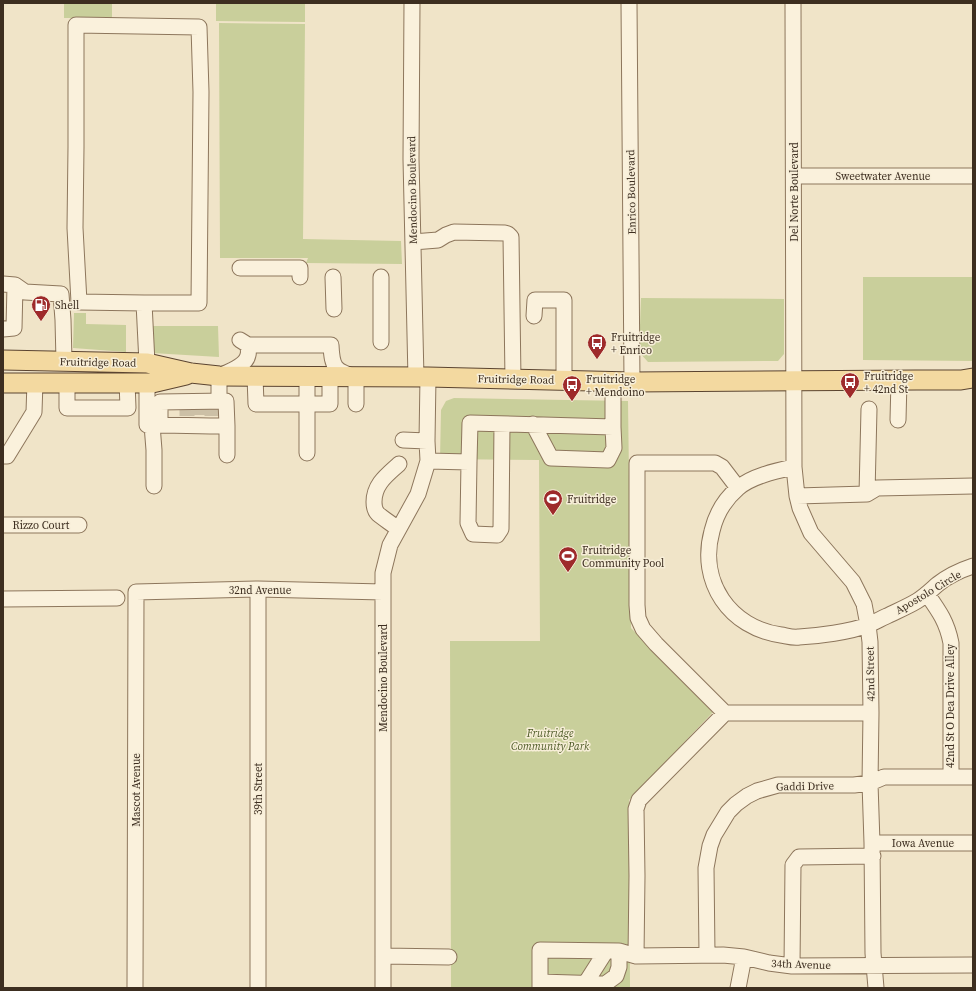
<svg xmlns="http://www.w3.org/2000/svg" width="976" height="991" viewBox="0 0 976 991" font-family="'Source Serif 4',serif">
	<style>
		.green { fill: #c9cf9b }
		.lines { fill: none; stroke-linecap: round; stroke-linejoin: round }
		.minor-tunnel { stroke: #ccc0a6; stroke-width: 15; stroke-dasharray: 15 8; stroke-linecap: butt }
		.minor-casing { stroke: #8d765c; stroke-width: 17 }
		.major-casing { stroke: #5b4430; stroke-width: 21 }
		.minor { stroke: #faf1dc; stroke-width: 15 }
		.major { stroke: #f3d9a0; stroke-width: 19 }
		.labels { text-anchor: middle; stroke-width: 3; stroke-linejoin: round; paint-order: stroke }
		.street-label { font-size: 11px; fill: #3d2e20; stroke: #f7eed8 }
		.poi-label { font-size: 11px; fill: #3d2e20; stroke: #f7eed8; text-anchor: start }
		.park-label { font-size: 11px; font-style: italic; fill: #4d5a26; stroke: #f7eed8 }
	</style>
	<rect width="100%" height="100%" fill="#f0e4c8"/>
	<path class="green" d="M64 3H112V18H64Z
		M216 3H305V22L216 21Z
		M219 23 305 24 303 239 401 241 402 264 306 263 308 258H220Z
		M863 277H973V361L863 360Z
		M641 298 784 299V354L778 361 648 362 639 352Z
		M74 313H86V324L126 325V352L73 348Z
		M153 326H218L219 357 152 353Z
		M454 398 628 401 631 628 714 711 629 800 630 988H451L450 641H540L539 460 440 459 441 410 446 401Z"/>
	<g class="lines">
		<path class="minor-tunnel" d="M187 405V416
			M199 406V415
			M212 406V416"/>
		<defs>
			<path id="minor" d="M412 3 411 159 416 378
				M629 3 632 382
				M793 3 794 467 797 496 800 508 811 533 853 582 864 604 868 625 870 642 871 713 870 783 872 843 873 953 876 988
				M794 176H973
				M413 242 438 240 446 235 454 232 505 233 508 234 511 237 513 379
				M240 268H300V277
				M333 277 334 309
				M3 284 15 285 25 292 61 294 63 320 64 361
				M144 303H199L201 92 199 27 76 25V147L75 228 79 302 144 303 147 363
				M534 316 535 300H564V380
				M3 329 14 328 15 285
				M240 340 248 345H331C332 368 335 371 356 377V404
				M381 342V277
				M255 376 256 404H330V377
				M67 382V408H128L127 382
				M147 383V425C174 425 200 426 227 426L226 401 160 402V425
				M219 401V376C228 372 246 366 248 355 249 352 248 348 248 345
				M898 420 899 380
				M533 424 551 458 608 460 614 448 613 427
				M152 425 154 450V486
				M227 426V455
				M403 440 427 441
				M307 453V377
				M3 456H7L34 412 35 382
				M428 461 469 462 470 423 613 427V381
				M469 462 468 523 473 534 497 535 501 529 502 424
				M794 467C776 471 752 476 738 488 724 500 716 514 712 531 698 582 730 628 781 635 787 636 793 638 799 637 818 636 850 632 868 625 874 623 880 619 887 616 897 611 907 607 917 601 925 596 931 590 938 584 948 576 961 570 973 566
				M738 488 722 467 715 463H637V605L638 618 643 629 656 644 725 713H871
				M867 494 877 488 973 486
				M797 496 867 494 869 409
				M3 525H79
				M398 529C392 524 384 519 378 514 375 511 374 506 374 502 374 484 387 475 399 464
				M927 594C939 611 947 622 951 643V777
				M3 599 117 598
				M872 843H973
				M707 954 706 868 710 846 714 835 728 812 736 804 747 796 757 791 778 785H854L870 783 884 777H973
				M383 956 449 957
				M636 956 637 876 636 809 639 800 725 713
				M792 966 793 865 799 857 873 856
				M540 982 605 984 616 976 619 967V951
				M585 984 606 951
				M135 988 136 592 258 589 383 592
				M258 988V589
				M383 988V573L390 545 418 494 428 461 427 441 428 377
				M540 988V950L619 951 636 956 723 955 744 957 769 963 792 966 973 965
				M738 988 744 957"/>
			<path id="major" d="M3 360 147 363 191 373 219 376 428 377 632 382 916 380H961L973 378
				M3 383H152L186 375"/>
		</defs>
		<use href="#minor" class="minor-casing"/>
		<use href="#major" class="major-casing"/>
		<use href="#minor" class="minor"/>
		<use href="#major" class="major"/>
	</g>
	<defs>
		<symbol id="fuel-pin" viewBox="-11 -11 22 30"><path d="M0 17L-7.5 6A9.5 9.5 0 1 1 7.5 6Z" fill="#9e2a2b" stroke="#f7eed8"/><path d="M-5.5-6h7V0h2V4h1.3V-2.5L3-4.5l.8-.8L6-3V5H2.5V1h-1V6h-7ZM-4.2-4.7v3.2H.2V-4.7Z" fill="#fff"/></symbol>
		<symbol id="bus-pin" viewBox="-11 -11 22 30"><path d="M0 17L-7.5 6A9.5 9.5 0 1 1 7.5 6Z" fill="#9e2a2b" stroke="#f7eed8"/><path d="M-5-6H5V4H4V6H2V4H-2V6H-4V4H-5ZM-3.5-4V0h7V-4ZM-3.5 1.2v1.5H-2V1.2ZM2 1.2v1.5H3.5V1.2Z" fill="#fff"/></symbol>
		<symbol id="stadium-pin" viewBox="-11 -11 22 30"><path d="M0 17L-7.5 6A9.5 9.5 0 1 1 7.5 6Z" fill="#9e2a2b" stroke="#f7eed8"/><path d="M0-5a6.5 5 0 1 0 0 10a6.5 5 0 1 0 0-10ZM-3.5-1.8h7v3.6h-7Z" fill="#fff"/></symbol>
	</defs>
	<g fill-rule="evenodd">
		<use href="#fuel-pin" x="30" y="294" width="22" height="30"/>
		<use href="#bus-pin" x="586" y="332" width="22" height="30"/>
		<use href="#bus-pin" x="839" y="371" width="22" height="30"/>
		<use href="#bus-pin" x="561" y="374" width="22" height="30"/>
		<use href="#stadium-pin" x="542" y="488" width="22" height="30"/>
		<use href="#stadium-pin" x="557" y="545" width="22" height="30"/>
	</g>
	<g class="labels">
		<g class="street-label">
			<text x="883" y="180">Sweetwater Avenue</text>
			<text transform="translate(412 190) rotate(-91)" y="4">Mendocino Boulevard</text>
			<text transform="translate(631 192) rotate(-91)" y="4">Enrico Boulevard</text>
			<text transform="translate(794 192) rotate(-90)" y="4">Del Norte Boulevard</text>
			<text transform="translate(98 362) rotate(1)" y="4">Fruitridge Road</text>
			<text transform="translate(516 379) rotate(1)" y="4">Fruitridge Road</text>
			<text x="41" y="529">Rizzo Court</text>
			<text x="260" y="594">32nd Avenue</text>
			<text transform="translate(928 592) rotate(-31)" y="4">Apostolo Circle</text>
			<text transform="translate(870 674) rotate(-91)" y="4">42nd Street</text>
			<text transform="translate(383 678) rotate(-90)" y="4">Mendocino Boulevard</text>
			<text transform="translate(950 706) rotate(-90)" y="4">42nd St O Dea Drive Alley</text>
			<text transform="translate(805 786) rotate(-1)" y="4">Gaddi Drive</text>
			<text transform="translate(258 789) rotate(-90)" y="4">39th Street</text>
			<text transform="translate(136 790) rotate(-90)" y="4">Mascot Avenue</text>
			<text x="923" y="847">Iowa Avenue</text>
			<text transform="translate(801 964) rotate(2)" y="4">34th Avenue</text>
		</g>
		<g class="poi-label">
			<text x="55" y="309">Shell</text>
			<text x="611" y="341">Fruitridge<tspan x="611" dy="13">+ Enrico</tspan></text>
			<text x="864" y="380">Fruitridge<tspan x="864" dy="13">+ 42nd St</tspan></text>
			<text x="586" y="383">Fruitridge<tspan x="586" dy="13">+ Mendoino</tspan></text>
			<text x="567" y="503">Fruitridge</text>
			<text x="582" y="554">Fruitridge<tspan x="582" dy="13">Community Pool</tspan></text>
		</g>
		<g class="park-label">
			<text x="550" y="737">Fruitridge<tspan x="550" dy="13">Community Park</tspan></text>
		</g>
	</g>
	<rect width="976" height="991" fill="none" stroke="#3d2e20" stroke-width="8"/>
</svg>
